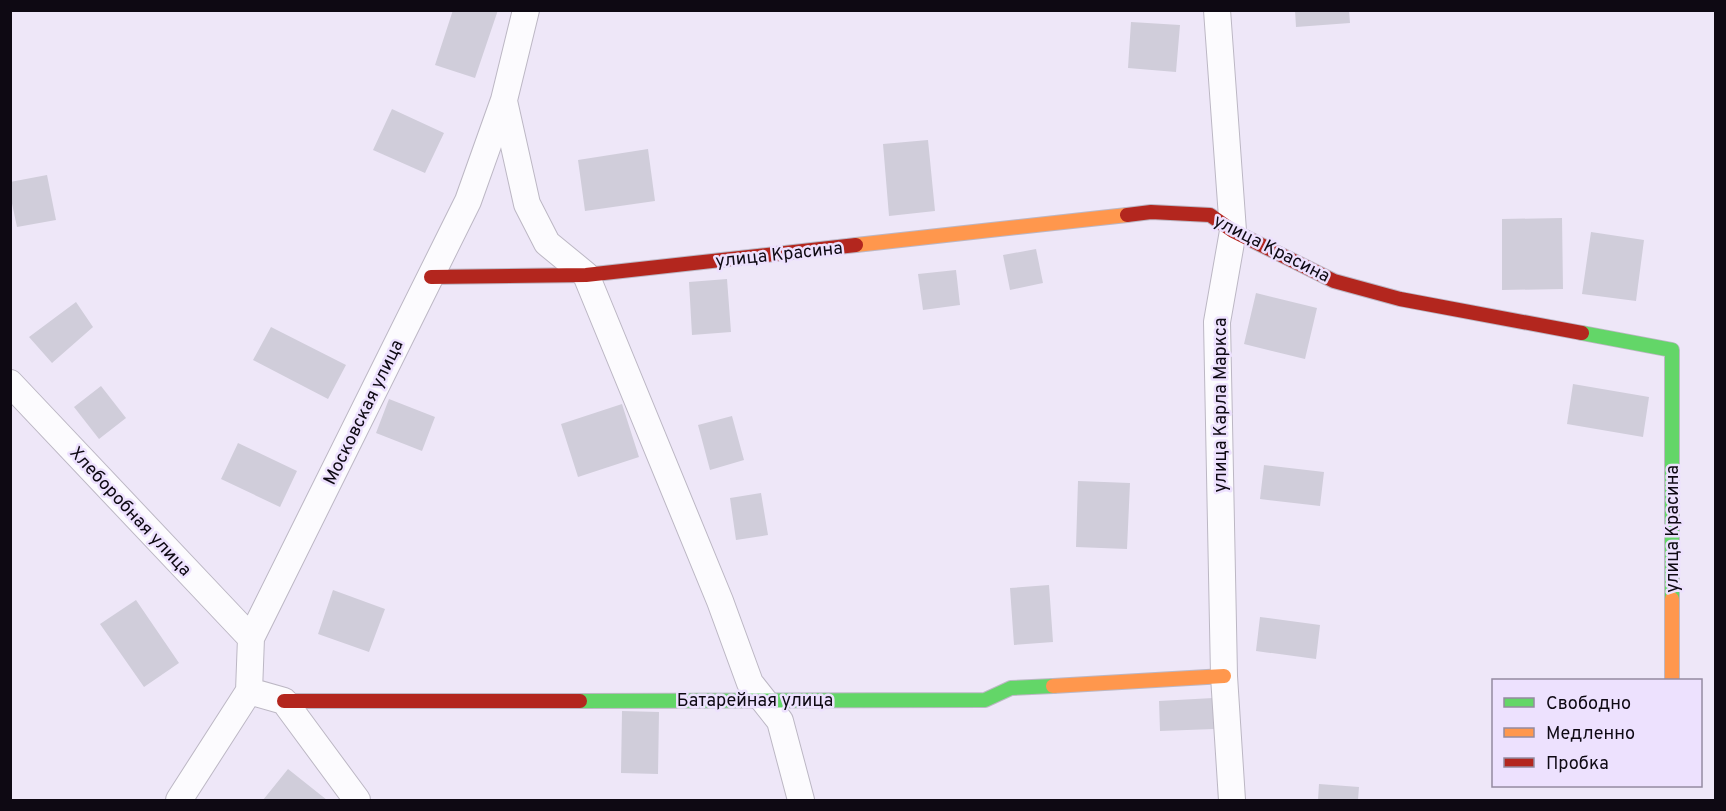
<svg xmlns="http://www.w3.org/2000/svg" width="1726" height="811" viewBox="0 0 1726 811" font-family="Overpass,sans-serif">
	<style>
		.building { fill: #d0cdda }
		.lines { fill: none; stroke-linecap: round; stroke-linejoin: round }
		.street-casing { stroke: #bcb7c4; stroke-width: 28 }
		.fast-casing { stroke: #bcb7c4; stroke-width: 16 }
		.slow-casing { stroke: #bcb7c4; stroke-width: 16 }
		.jam-casing { stroke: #bcb7c4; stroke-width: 16 }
		.street { stroke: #fcfbfe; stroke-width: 26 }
		.fast { stroke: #63d668; stroke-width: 14 }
		.slow { stroke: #ff974d; stroke-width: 14 }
		.jam { stroke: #b3261e; stroke-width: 14 }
		.labels { text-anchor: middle; stroke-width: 5; stroke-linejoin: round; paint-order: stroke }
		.street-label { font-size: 18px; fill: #0e0913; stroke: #ede1fe }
	</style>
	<rect width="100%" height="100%" fill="#eee7f8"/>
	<path class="building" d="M453 10H498L475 78 435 65Z
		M1295 10H1349L1350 23 1296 27Z
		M1131 22 1180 25 1176 72 1128 68Z
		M392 109 444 133 425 173 373 150Z
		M928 140 935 211 889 216 883 144Z
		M648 149 655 201 585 211 578 160Z
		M47 175 56 220 17 227 10 194V182Z
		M1562 218 1563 289 1502 290V219Z
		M1591 232 1644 240 1636 301 1582 294Z
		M1036 249 1043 283 1010 290 1003 255Z
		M956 270 960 305 923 310 918 274Z
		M727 279 731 332 692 335 689 282Z
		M1256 293 1317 308 1305 359 1244 344Z
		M76 302 93 327 52 363 29 337Z
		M271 327 346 365 328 399 253 360Z
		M1573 384 1649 397 1643 437 1567 424Z
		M101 386 126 418 99 439 74 407Z
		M389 399 435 417 422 451 376 433Z
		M622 404 639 457 578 477 561 424Z
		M732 416 744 460 710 470 698 425Z
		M238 443 297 471 280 507 221 479Z
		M1264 465 1324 472 1320 506 1260 499Z
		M1078 481 1130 483 1127 549 1076 547Z
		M761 493 768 535 736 540 730 498Z
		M1049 585 1053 642 1014 645 1010 588Z
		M333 590 385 609 369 652 318 634Z
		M136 600 179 663 144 687 100 624Z
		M1260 617 1320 625 1316 659 1256 651Z
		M1213 698 1214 729 1160 731 1159 701Z
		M622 711 659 712 658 774 621 773Z
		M288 769 327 800H263Z
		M1319 784 1359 787 1358 800H1318Z"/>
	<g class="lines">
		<defs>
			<path id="street" d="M1217 10 1233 231 1217 322 1224 676 1232 800
				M504 101 527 204 547 243 586 275 720 601 750 683 780 721 801 800
				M10 383 251 638
				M249 691 284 701 357 800
				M179 800 249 691 251 638 468 201 504 100 526 10"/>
			<path id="fast" d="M1582 333 1672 350V599
				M580 701 985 700 1011 688 1053 686"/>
			<path id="slow" d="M856 245 1127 215
				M1672 599V680
				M1053 686 1224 676"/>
			<path id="jam" d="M1127 215 1151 212 1210 215 1233 231 1334 281 1400 299 1582 333
				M431 277 586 275 856 245
				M284 701H580"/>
		</defs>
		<use href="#street" class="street-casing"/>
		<use href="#fast" class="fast-casing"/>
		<use href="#slow" class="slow-casing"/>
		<use href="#jam" class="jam-casing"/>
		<use href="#street" class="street"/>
		<use href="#fast" class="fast"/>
		<use href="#slow" class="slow"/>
		<use href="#jam" class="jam"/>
	</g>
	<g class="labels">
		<g class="street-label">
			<text transform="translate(1272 248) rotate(27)" y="6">улица Красина</text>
			<text transform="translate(779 254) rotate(-6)" y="6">улица Красина</text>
			<text transform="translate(1220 405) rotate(-90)" y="6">улица Карла Маркса</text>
			<text transform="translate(363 412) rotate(-64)" y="6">Московская улица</text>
			<text transform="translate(131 511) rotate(47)" y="6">Хлеборобная улица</text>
			<text transform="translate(1672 529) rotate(-90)" y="6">улица Красина</text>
			<text x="755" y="706">Батарейная улица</text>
		</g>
	</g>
	<rect width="1726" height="811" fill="none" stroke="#0e0913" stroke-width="24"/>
	<rect x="1492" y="679" width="210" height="108" fill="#ede1fe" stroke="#948ba0" stroke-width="1.5"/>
	<rect x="1504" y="698" width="30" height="9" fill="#63d668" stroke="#948ba0" stroke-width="1.5"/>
	<text x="1546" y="709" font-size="18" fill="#0e0913">Свободно</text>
	<rect x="1504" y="728" width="30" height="9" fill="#ff974d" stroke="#948ba0" stroke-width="1.5"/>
	<text x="1546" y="739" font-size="18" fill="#0e0913">Медленно</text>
	<rect x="1504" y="758" width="30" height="9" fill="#b3261e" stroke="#948ba0" stroke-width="1.5"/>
	<text x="1546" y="769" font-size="18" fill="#0e0913">Пробка</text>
</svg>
